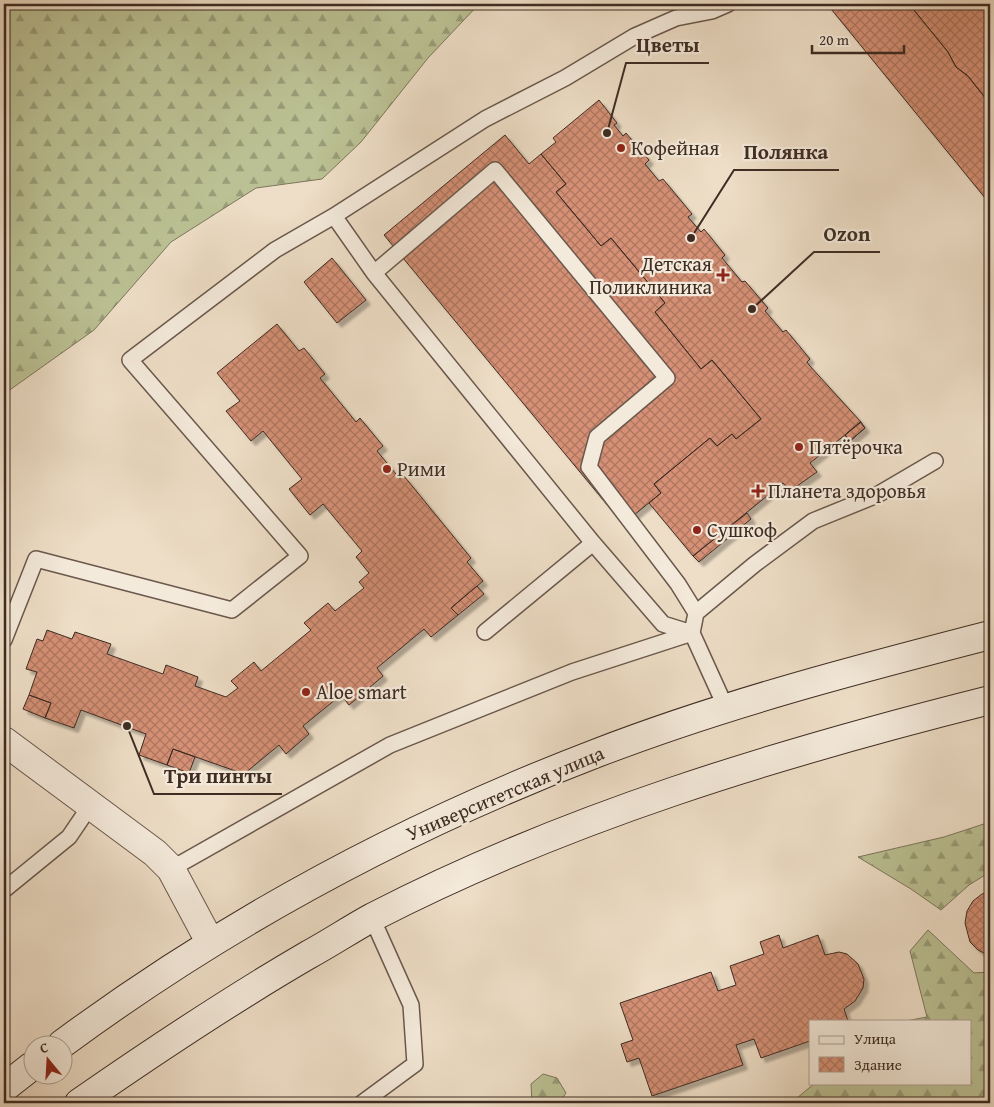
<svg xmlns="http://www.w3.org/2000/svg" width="994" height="1107" viewBox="0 0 994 1107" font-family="'Gentium Book Plus',serif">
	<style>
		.forest { fill: url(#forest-firs); stroke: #7c765c }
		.building { fill: url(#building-cross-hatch); stroke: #3e2c23; filter: url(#shadow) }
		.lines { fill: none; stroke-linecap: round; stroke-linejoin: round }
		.service-casing { stroke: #6a584c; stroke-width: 18 }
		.minor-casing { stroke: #6a584c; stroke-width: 30 }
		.secondary-casing { stroke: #3e2c23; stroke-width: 30 }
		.service { stroke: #f4eadb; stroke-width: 15 }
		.minor { stroke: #f4eadb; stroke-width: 28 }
		.secondary { stroke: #f4eadb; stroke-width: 28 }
		.poi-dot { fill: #8f2418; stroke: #f4eadb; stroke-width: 2 }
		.labels { text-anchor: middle; stroke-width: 4.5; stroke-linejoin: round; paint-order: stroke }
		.poi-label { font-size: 20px; fill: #3e2c23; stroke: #f4eadb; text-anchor: start }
		.street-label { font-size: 20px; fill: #3e2c23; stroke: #f4eadb }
		.leader { fill: none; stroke: #3e2c23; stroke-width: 2 }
		.callout-dot { fill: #3e2c23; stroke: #f4eadb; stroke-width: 2 }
		.callout-label { font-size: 21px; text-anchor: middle; font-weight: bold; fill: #3e2c23; stroke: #f4eadb; stroke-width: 4.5; stroke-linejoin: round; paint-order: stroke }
	</style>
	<defs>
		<pattern id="forest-firs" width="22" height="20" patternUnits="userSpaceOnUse" patternTransform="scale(1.25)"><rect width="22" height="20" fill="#bbc194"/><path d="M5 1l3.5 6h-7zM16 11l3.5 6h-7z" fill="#999d78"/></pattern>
		<pattern id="building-cross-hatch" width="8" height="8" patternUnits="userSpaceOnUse" patternTransform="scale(1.25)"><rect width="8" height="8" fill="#d59075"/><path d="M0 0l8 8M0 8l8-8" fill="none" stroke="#ae7660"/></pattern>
		<filter id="shadow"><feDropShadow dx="4.5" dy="4.5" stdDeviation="1" flood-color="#0004"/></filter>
	</defs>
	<rect width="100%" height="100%" fill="#eedec7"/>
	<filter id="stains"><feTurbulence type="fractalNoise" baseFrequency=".004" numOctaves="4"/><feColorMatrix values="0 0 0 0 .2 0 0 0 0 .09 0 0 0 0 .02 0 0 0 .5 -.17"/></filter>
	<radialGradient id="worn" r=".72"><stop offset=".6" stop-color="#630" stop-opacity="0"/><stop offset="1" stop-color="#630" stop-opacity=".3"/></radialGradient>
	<path class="forest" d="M4 4H479L428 58 361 142 322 179 256 188 171 242 94 330 4 394Z
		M990 822V872L969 885 941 910 911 889 858 857 944 837Z
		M928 930 974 973 990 972V1103H791L815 1083H970V1021H906L927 1017 910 951Z
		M543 1074 557 1078 566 1093 559 1103H532L531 1084Z"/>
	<path class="building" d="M827 4H909L948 52 956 67 968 76 990 104V204Z
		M909 4H990V104L968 76 956 67 948 52Z
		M599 100 617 123 614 125 623 136 626 133 649 160 645 164 659 181 663 179 692 214 688 217 701 232 704 229 725 255 722 258 742 282 745 281 768 308 765 311 783 332 786 330 810 359 807 362 809 365 861 422 810 463 817 472 790 491 783 483 693 556 649 503 661 493 654 484 710 438 717 446 732 434 736 439 761 419 712 360 701 369 655 312 665 303 611 238 601 246 556 192 566 184 541 154 556 142 553 138Z
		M505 135 529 164 541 154 566 184 556 192 601 246 611 238 665 303 655 312 701 369 712 360 761 419 736 439 732 434 717 446 710 438 654 484 661 493 623 524 384 235Z
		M332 258 366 300 337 323 304 282Z
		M277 324 299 351 304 348 325 374 320 378 356 422 360 418 383 446 377 451 400 479 404 476 471 558 467 562 483 581 451 608 458 615 431 637 424 629 377 668 383 676 349 705 341 695 303 726 309 734 286 754 279 745 244 774 173 749 167 765 139 755 146 734 81 710 74 728 45 718 51 703 29 695 37 672 26 669 37 639 43 641 47 630 72 639 75 632 111 644 107 654 163 674 166 665 198 677 195 686 226 697 238 688 231 681 254 662 261 671 311 630 304 623 328 603 335 611 364 588 359 582 369 573 356 557 362 551 323 504 310 515 289 489 302 479 263 431 251 441 226 411 240 401 217 373Z
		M860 422 865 428 850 441 845 435Z
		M861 422 865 428 850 441 845 435Z
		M747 513 751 519 699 562 693 556Z
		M477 586 484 594 458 615 451 608Z
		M29 695 51 703 45 718 23 709Z
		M173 749 195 757 189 773 167 765Z
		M990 891V956L978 950 970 942 965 923 967 911 973 901 982 894Z
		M779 935 783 948 818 935 825 955 839 952 847 954 858 964 864 979 863 988 855 1001 844 1009 848 1021H810V1041L761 1058 754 1039 736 1045 743 1065 652 1096 639 1058 627 1062 621 1044 633 1040 620 1003 711 972 718 991 736 985 730 966 764 954 760 942Z"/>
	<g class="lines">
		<defs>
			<path id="service" d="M334 216 374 273 593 543 663 624 692 633
				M374 273 495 170 667 378 597 437 589 467 678 584 696 613
				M485 632 593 543
				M4 640 36 559 232 610 300 556 130 360 275 250 334 216 485 119 565 78 635 36 676 18 712 11 728 4
				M726 708 692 633 696 613 755 564 813 521 877 495 935 461
				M171 869 390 745 572 672 692 633
				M4 890 69 837 90 806
				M362 1103 415 1064 411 1005 372 918"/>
			<path id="minor" d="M4 741 155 853 171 869 210 942"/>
			<path id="secondary" d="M62 1044C226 923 406 826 597 753 724 704 858 669 990 635
				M4 1088 32 1066
				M79 1103C154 1051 229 1001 308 955 330 943 351 929 373 917 567 817 779 753 990 700"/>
		</defs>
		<use href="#service" class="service-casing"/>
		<use href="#minor" class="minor-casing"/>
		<use href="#secondary" class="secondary-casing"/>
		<use href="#service" class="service"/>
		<use href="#minor" class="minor"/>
		<use href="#secondary" class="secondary"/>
	</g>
	<g class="poi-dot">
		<circle cx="621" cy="148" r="5"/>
		<path d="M720.5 267.5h5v5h5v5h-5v5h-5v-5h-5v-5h5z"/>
		<circle cx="799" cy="447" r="5"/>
		<circle cx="387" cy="469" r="5"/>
		<path d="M755.5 483.5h5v5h5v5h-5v5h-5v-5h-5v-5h5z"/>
		<circle cx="697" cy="530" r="5"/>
		<circle cx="306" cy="692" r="5"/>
	</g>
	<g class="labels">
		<g class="poi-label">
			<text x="631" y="155">Кофейная</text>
			<text x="712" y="271" text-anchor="end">Детская<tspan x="712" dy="23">Поликлиника</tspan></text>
			<text x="809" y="454">Пятёрочка</text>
			<text x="397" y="476">Рими</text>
			<text x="768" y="498">Планета здоровья</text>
			<text x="707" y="537">Сушкоф</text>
			<text x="316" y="699">Aloe smart</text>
		</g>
		<g class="street-label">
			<text transform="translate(505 793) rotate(-23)" y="7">Университетская улица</text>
		</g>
	</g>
	<path class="leader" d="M607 133L626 63H709M691 238L734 170H839M752 309L814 252H880M127 726L154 794H282"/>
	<g class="callout-dot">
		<circle cx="607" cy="133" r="5"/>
		<circle cx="691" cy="238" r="5"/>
		<circle cx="752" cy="309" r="5"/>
		<circle cx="127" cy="726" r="5"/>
	</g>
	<g class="callout-label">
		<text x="668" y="52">Цветы</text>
		<text x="786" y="159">Полянка</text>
		<text x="847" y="241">Ozon</text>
		<text x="218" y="783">Три пинты</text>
	</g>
	<rect width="994" height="1107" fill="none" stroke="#eedec7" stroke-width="20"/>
	<rect x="5" y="5" width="984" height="1097" fill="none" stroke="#3e2c23" stroke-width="2.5"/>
	<rect x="10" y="10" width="974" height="1087" fill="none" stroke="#3e2c23"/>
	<rect x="809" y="1020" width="162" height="65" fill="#f4eadb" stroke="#ab9e91"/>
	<rect x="819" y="1036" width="25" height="8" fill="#f4eadb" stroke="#ab9e91"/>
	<text x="854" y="1044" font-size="15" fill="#3e2c23">Улица</text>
	<rect x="819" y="1057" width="25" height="15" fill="url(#building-cross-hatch)" stroke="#ab9e91"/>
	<text x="854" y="1070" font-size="15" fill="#3e2c23">Здание</text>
	<g transform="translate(48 1060) rotate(342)"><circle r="24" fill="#f4eadb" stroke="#ab9e91"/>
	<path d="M0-4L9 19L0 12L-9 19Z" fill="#8f2418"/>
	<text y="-8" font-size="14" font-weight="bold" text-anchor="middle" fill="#3e2c23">С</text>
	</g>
	<path d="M812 45v8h92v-8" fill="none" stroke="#3e2c23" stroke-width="2.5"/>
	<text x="819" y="45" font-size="15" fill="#3e2c23" stroke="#f4eadb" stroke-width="4" paint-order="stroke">20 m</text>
	<rect width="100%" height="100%" filter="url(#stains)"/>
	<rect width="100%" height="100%" fill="url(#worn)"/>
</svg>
